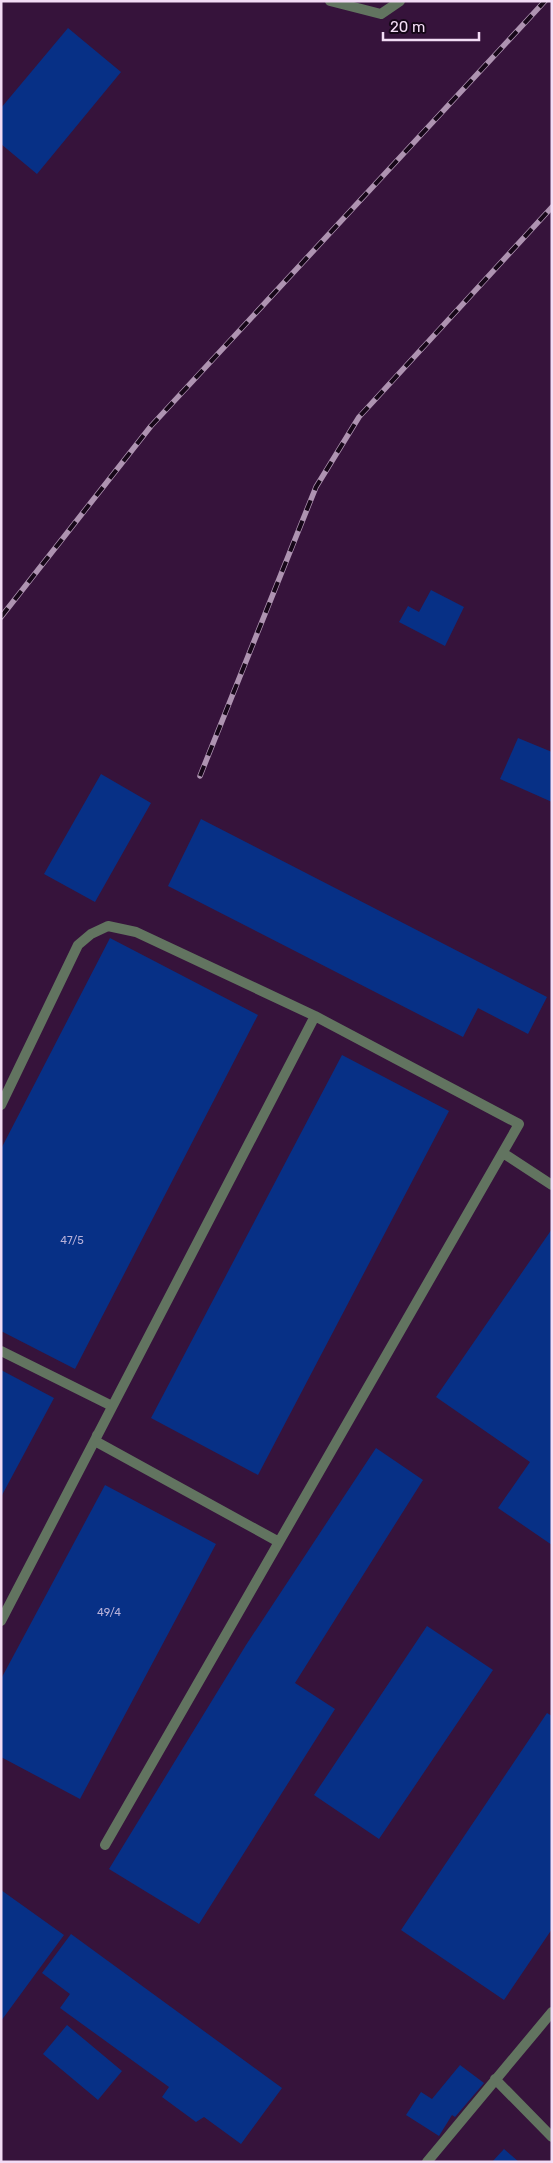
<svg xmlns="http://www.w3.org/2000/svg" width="553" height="2163" viewBox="0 0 553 2163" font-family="Rubik,sans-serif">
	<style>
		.building { fill: #073086 }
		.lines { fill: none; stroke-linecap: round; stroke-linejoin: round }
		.lane { stroke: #627460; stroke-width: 10 }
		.street { stroke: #627460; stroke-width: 10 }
		.rail-casing { stroke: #ae93b1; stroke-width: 5.5 }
		.rail { stroke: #160718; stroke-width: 4; stroke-dasharray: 11; stroke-linecap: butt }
		.labels { text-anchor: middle; stroke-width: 4.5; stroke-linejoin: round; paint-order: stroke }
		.number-label { font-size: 11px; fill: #b8b1d9 }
	</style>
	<rect width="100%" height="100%" fill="#36133b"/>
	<path class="building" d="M68 28 121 72 37 174 1 144V108Z
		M431 590 464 607 445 646 399 622 408 606 419 612Z
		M518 738 552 752V802L500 779Z
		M101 774 151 803 95 902 44 874Z
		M201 819 547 997 528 1034 478 1008 463 1037 168 886Z
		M110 938 258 1015 75 1369 1 1331V1149Z
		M342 1055 449 1111 258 1475 151 1418Z
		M552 1229V1545L498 1508 530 1462 436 1397Z
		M1 1370 54 1398 1 1497Z
		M376 1448 423 1480 295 1683 335 1709 199 1924 109 1869 246 1645Z
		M105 1485 216 1544 80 1799 1 1757V1679Z
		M427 1626 493 1670 379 1839 314 1795Z
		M547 1713 552 1716V1929L504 2000 401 1930Z
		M1 1890 64 1935 1 2021Z
		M71 1934 282 2088 241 2144 204 2117 196 2122 162 2097 169 2087 60 2008 70 1994 42 1973Z
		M67 2025 122 2071 98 2100 43 2054Z
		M460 2065 484 2083 455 2117 452 2115 439 2136 406 2115 421 2092 432 2099Z
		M504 2149 519 2162H492Z"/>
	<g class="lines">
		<path class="lane" d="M1 1105 78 945 91 934 108 926 136 932 315 1016
			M503 1153 552 1185
			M1 1351 112 1406 110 1411
			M97 1435 95 1441 279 1542
			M1 1621 315 1016 519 1124 105 1845"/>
		<path class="street" d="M330 1 381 14 400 1
			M495 2079 552 2137
			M427 2162 552 2012"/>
		<defs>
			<path id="rail" d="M1 617 151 426 545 1
				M200 776 316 487 359 417 552 207"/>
		</defs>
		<use href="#rail" class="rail-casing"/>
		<use href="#rail" class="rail"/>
	</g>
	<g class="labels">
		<g class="number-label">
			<text x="72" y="1244">47/5</text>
			<text x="109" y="1616">49/4</text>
		</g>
	</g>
	<rect width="553" height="2163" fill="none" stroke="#f3dcf5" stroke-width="5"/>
	<path d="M383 32v8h96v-8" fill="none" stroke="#f3dcf5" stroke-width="2.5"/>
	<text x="390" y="32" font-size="15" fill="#f3dcf5" stroke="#160718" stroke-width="4" paint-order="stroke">20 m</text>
</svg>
